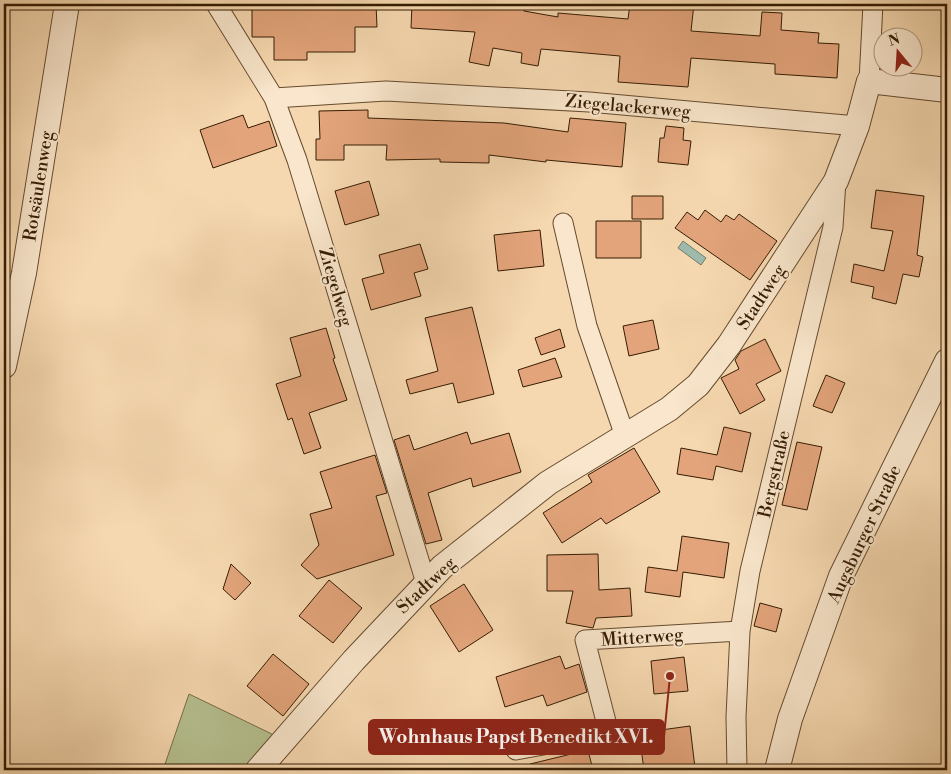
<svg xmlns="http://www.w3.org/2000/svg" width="951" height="774" viewBox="0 0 951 774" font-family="'Libre Bodoni',serif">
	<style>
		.green { fill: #b6c090; stroke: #766e4a }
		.water { fill: #9dbaac; stroke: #737b68 }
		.building { fill: #e3a47b; stroke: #351c03 }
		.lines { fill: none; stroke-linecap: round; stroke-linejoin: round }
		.minor-casing { stroke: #654b2e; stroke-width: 21 }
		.tertiary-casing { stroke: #654b2e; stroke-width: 26 }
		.minor { stroke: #f9e6cc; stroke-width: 19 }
		.tertiary { stroke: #f9e6cc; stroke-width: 24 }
		.labels { text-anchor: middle; stroke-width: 4; stroke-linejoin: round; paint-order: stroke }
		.street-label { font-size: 18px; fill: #351c03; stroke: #f9e6cc }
		.leader { fill: none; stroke: #8f2418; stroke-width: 2 }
		.callout-dot { fill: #8f2418; stroke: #f9e6cc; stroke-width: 2 }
		.callout { fill: #8f2418; stroke: #8f2418; stroke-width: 2 }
		.callout-label { font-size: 19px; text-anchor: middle; font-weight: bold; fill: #fff }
	</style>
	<rect width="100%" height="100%" fill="#f6d8b0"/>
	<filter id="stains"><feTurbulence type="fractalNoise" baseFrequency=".004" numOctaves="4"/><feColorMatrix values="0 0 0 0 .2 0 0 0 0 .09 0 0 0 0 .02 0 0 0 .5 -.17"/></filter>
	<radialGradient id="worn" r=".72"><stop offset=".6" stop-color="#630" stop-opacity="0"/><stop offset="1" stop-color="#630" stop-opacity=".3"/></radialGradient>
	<path class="green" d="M189 694 276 736 243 770H163Z"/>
	<path class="water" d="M683 241 706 258 701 265 678 248Z"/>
	<path class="building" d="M252 4H376L377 27H355V52H307V60H274V37H252Z
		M412 4H525L524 11 558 17V13L628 19 630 4H694L691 31 760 36 762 12 782 13 781 30 819 33 818 43 839 44 837 78 775 74V64L691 58 688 87 618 82 620 56 541 49 538 66 521 63 522 53 493 48 489 66 469 62 475 32 411 28Z
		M368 110V118L504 123 568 132 570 118 626 123 622 167 546 160V162L489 155V163L440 162V159L386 160 387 145H344V160H316V139H320L319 111Z
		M243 115 248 128 269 121 277 146 213 168 200 130Z
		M666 126 684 128 683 140 691 141 688 165 658 162 660 138H664Z
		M369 181 379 215 345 225 335 191Z
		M876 190 924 196 917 255 923 257 919 277 903 274 896 304 872 298 874 287 851 282 854 264 884 271 893 231 871 228Z
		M632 196H663V219H632Z
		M705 210 721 222 726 215 734 220 739 214 777 241 750 280 675 228 687 212 698 220Z
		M596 221H641V258H596Z
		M540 230 544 266 498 271 494 235Z
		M420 244 428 269 414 273 421 296 371 310 362 279 384 273 379 255Z
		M472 307 494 394 458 403 453 383 410 394 406 380 438 371 425 318Z
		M653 320 659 349 629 356 623 326Z
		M326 328 335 358 333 359 347 400 309 413 321 448 304 454 292 418 288 420 276 384 301 376 290 338Z
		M560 329 565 347 541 355 535 338Z
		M765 339 781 371 756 384 765 400 740 414 721 378 739 369 735 360 741 351Z
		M555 358 562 377 523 387 518 370Z
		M826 375 845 383 832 413 813 406Z
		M724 427 751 433 742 472 716 466 713 480 677 474 681 448 717 455Z
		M467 432 471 444 509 433 521 472 473 487 471 478 428 493 442 540 426 544 394 440 409 435 414 450Z
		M797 442 822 447 807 510 782 505Z
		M634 448 660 492 606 524 601 518 562 543 543 513 592 482 588 475Z
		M375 455 387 493 376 496 394 555 317 579 301 565 319 545 310 514 332 508 320 472Z
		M682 536 729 543 724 578 683 572 680 597 645 592 648 567 677 571Z
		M598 554 599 590 630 588 632 616 596 618 593 628 566 623 573 591H547V555Z
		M231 564 251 583 235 600 223 589Z
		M329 580 362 608 333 643 299 616Z
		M464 584 493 630 459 652 430 606Z
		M760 603 782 609 776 632 754 626Z
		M273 654 309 684 283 716 247 686Z
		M560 656 565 669 579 664 587 692 547 706 543 695 505 707 496 677Z
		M684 657 688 691 654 694 651 661Z
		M690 726 695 768 644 770 639 733Z
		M588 750 593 770H531L530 764Z"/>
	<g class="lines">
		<defs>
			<path id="minor" d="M216 4 274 98 297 160 426 583
				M869 81 873 4
				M274 98 386 91 589 102 857 126
				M563 223 587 326 625 436
				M516 750 609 733 585 640 740 631
				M737 770 736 717 740 631 750 571 833 227 836 181"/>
			<path id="tertiary" d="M4 366 24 273 67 4
				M258 770 354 660 442 567 548 483 669 409 698 385 729 345 836 181 857 126 869 81 947 90
				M777 770 790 719 841 576 947 361"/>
		</defs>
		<use href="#minor" class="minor-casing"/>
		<use href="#tertiary" class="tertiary-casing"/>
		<use href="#minor" class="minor"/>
		<use href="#tertiary" class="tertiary"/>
	</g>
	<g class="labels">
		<g class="street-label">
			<text transform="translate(628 106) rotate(5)" y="6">Ziegelackerweg</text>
			<text transform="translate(38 186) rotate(-81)" y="6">Rotsäulenweg</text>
			<text transform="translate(336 287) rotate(74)" y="6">Ziegelweg</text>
			<text transform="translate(761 297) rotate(-57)" y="6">Stadtweg</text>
			<text transform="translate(774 474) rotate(-77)" y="6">Bergstraße</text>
			<text transform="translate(864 534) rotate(-65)" y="6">Augsburger Straße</text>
			<text transform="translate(426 585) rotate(-43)" y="6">Stadtweg</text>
			<text transform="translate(642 637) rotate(-4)" y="6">Mitterweg</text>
		</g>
	</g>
	<path class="leader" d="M670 676L664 737"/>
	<circle class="callout-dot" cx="670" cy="676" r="5"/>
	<rect class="callout" x="369" y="720" width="295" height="34" rx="5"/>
	<g class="callout-label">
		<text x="516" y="743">Wohnhaus Papst Benedikt XVI.</text>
	</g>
	<rect width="951" height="774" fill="none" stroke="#f6d8b0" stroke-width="20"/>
	<rect x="5" y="5" width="941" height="764" fill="none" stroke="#351c03" stroke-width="2.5"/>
	<rect x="10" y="10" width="931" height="754" fill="none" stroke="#351c03"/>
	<g transform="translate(898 52) rotate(342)"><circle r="24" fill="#f9e6cc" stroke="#ab957c"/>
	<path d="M0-4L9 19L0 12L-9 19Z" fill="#8f2418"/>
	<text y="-8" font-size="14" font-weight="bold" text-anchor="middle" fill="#351c03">N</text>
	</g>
	<rect width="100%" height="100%" filter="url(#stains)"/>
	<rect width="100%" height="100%" fill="url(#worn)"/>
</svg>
